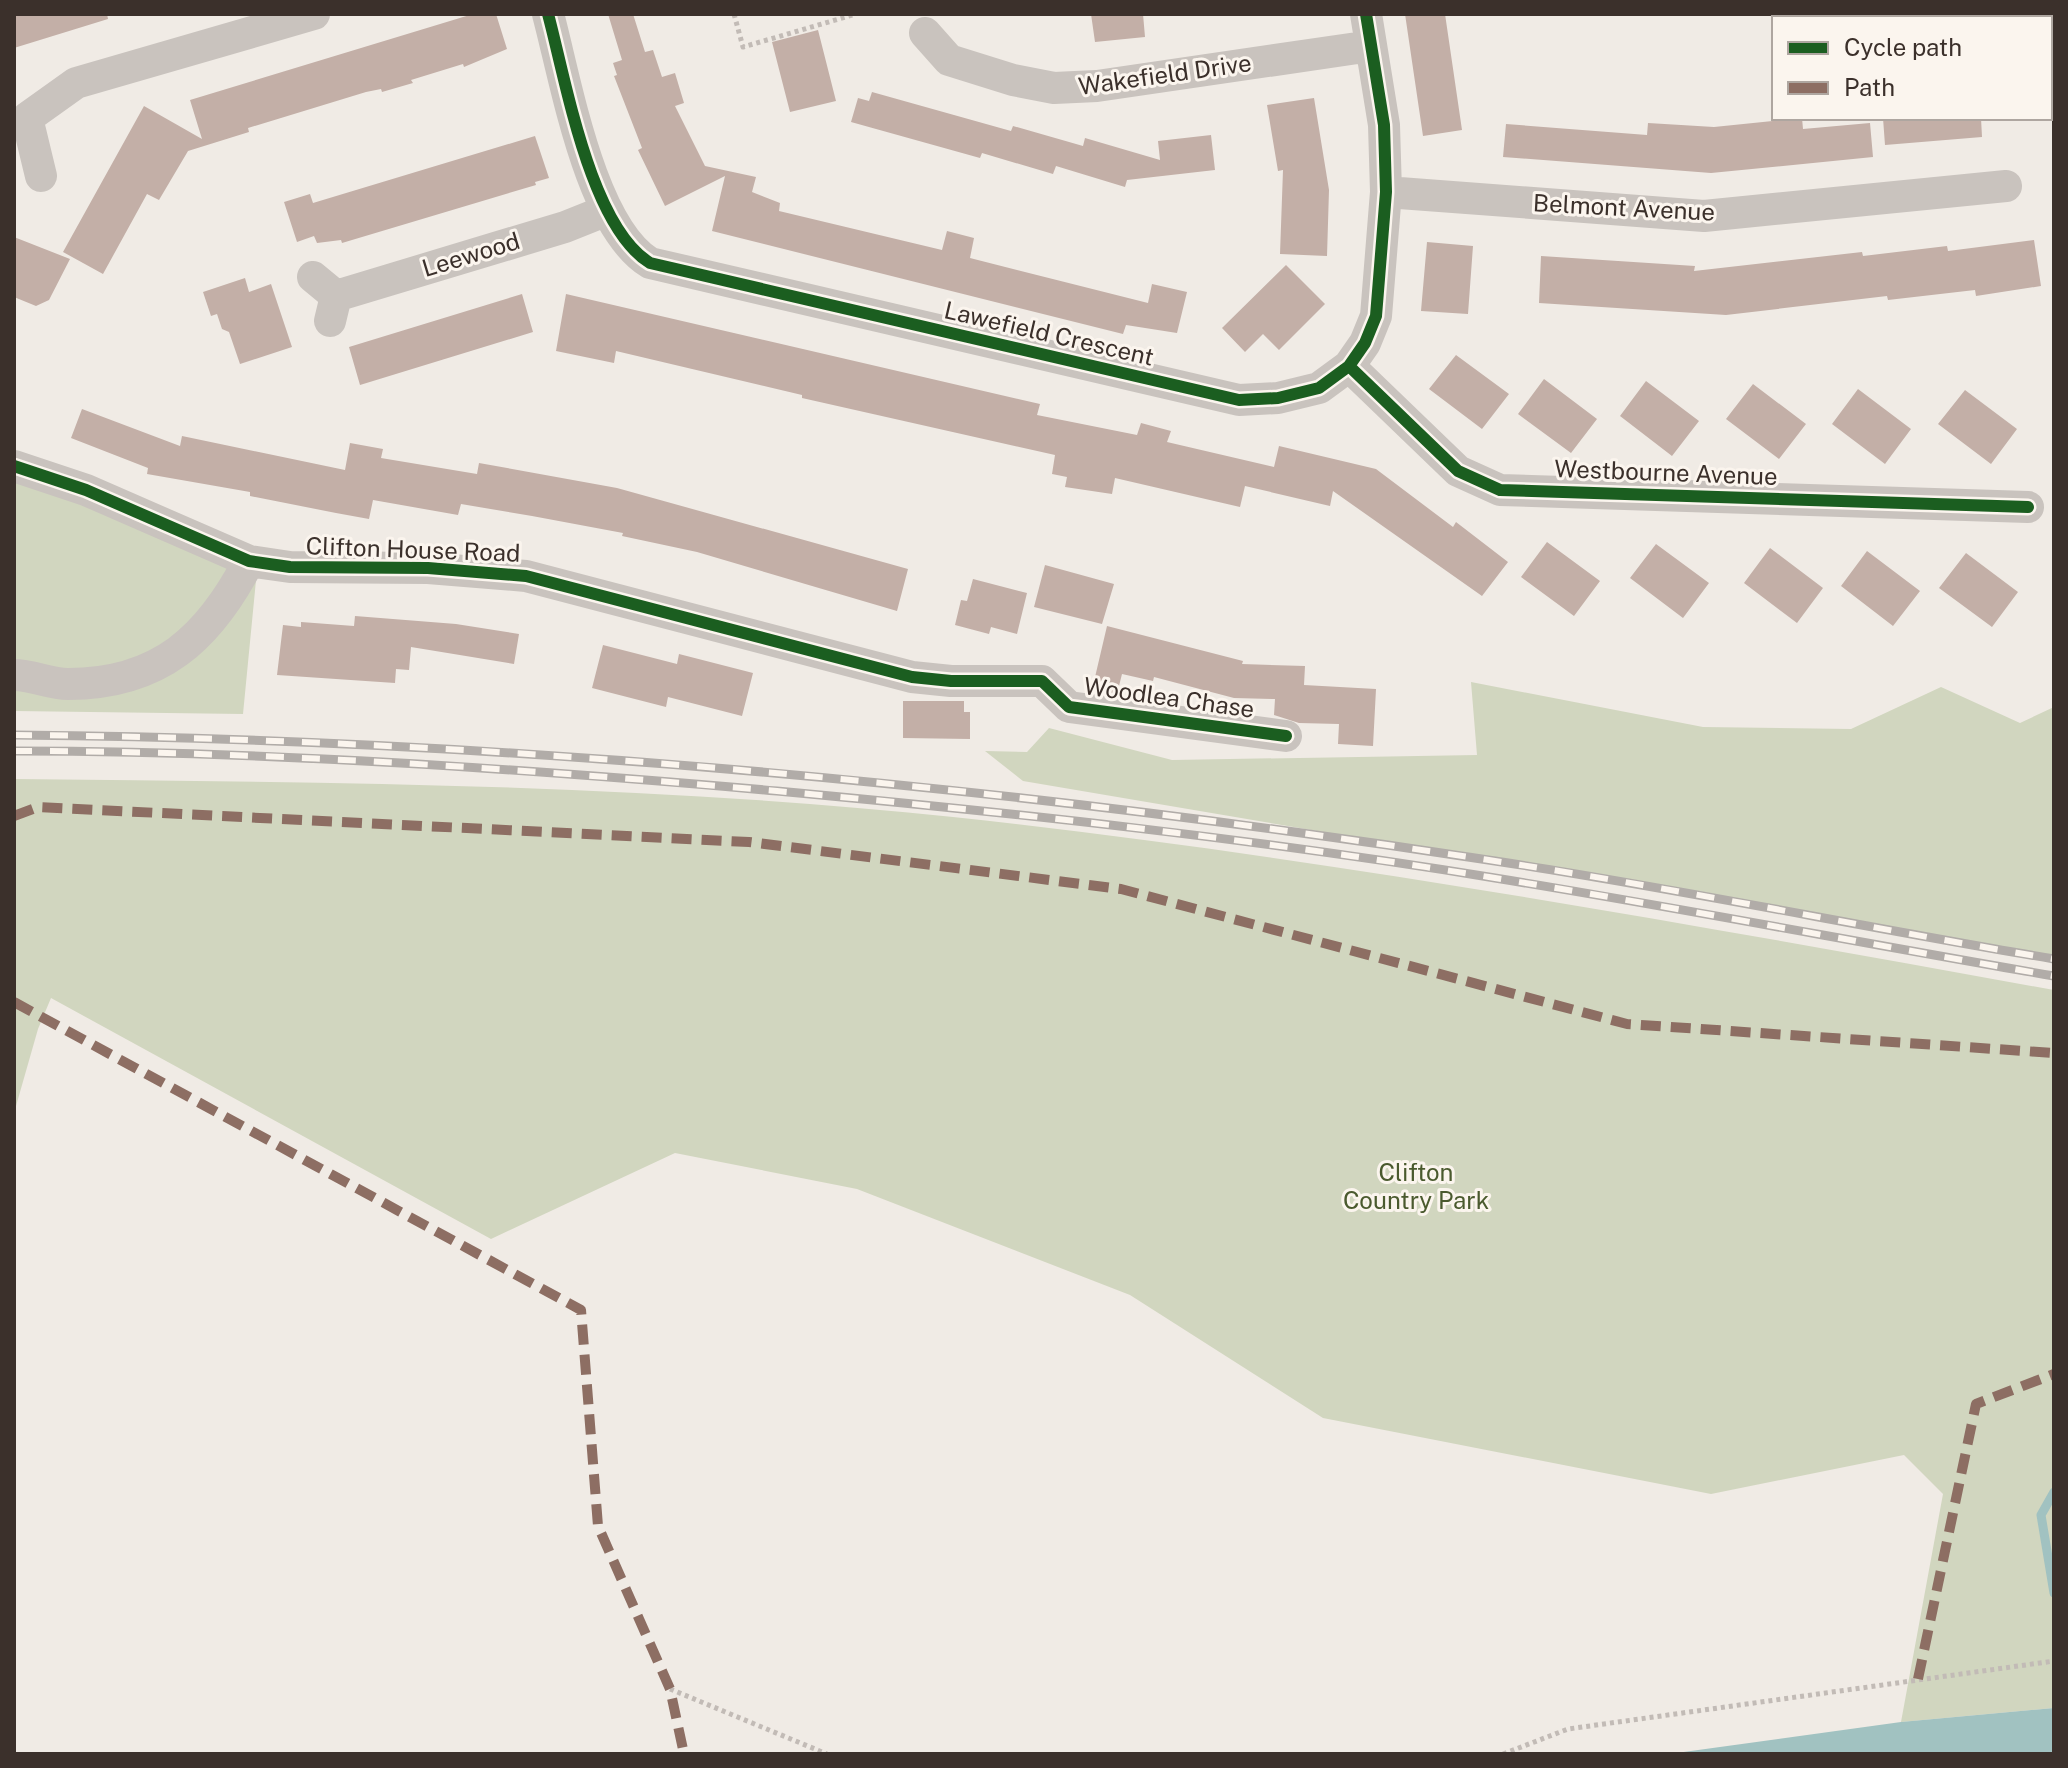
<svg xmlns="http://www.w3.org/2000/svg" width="2068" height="1768" viewBox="0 0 2068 1768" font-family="'Public Sans',sans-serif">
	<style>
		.green { fill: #d1d6bf }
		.water { fill: #a1c2c1 }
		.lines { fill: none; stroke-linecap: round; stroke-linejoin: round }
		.stream { stroke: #a1c2c1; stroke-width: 9 }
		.building { fill: #c3afa7 }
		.path { stroke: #c2bbb6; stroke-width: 5; stroke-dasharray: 4 4; stroke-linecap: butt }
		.minor { stroke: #c9c3be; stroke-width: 32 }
		.rail-casing { stroke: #b1aca8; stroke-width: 9 }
		.rail { stroke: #fbf5ee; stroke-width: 6; stroke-dasharray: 18; stroke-linecap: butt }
		.quiet { stroke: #8d6e63; stroke-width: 10; stroke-dasharray: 20 10; stroke-linecap: butt }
		.cycleway-casing { stroke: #fbf5ee; stroke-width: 17 }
		.cycleway { stroke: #1b5e20; stroke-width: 12 }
		.labels { text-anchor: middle; stroke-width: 6; stroke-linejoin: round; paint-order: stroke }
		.street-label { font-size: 24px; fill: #3b302b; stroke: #fbf5ee }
		.park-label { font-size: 24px; fill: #4a5a2e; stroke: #fbf5ee }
	</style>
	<rect width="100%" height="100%" fill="#f0ebe5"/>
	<path class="green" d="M14 478 257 570 243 714 14 711Z
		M1471 682 1703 727 1851 729 1941 687 2020 723 2054 707V956L1023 781 985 751 1027 752 1049 728 1172 760 1477 755Z
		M14 779C327 782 641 784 953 817 1322 857 1688 924 2054 990V1708L1901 1722 1943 1494 1904 1455 1711 1494 1323 1418 1130 1295 857 1189 675 1153 491 1239 51 998 38 1029 14 1113Z"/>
	<path class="water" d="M2054 1708V1754H1669L1901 1722Z"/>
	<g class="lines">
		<path class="stream" d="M2054 1492 2041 1515 2054 1593"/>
	</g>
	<path class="building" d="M14 14H107L108 19 14 48Z
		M473 14H496L507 49 464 67 463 64 411 80 413 83 382 92 381 89 366 92 248 128 249 132 188 151 159 200 147 194 103 274 63 252 144 106 202 139 190 100Z
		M608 14H633L645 52 653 50 662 77 675 73 684 103 675 106 705 166 756 177 752 192 780 203 779 211 942 250 947 231 974 238 970 258 1148 303 1152 284 1187 292 1177 333 1126 325 1123 334 712 231 725 176 665 206 638 150 642 148 614 76 617 75 613 63 622 60Z
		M1091 14H1143L1145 37 1095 42Z
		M1405 14H1445L1462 130 1423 136Z
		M818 30 836 101 790 112 772 42Z
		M872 92 1011 131 1013 126 1083 146 1085 138 1160 160 1158 141 1211 135 1215 170 1127 180 1125 187 1056 166 1053 174 982 153 980 158 851 122 858 98 869 101Z
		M1314 98 1329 190 1327 256 1280 254 1283 170 1278 171 1267 105Z
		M1802 118 1803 129 1870 123 1873 157 1711 173 1503 157 1506 124 1647 135 1648 123 1714 127Z
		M1883 118H1981L1982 137 1885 145Z
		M535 136 549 178 535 182 536 185 342 243 341 240 317 243 314 236 297 242 284 202 310 194 313 203Z
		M14 237 70 259 49 300 36 306 14 297Z
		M2034 240 2041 286 1976 296 1975 290 1888 300 1887 296 1726 315 1539 303 1541 256 1695 266 1694 271 1862 252 1863 256 1947 246 1948 251Z
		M1427 242 1473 246 1468 314 1421 311Z
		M1286 265 1325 304 1279 350 1263 334 1245 352 1222 328Z
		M245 278 249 292 271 284 292 347 240 364 229 332 222 329 217 314 211 316 203 292Z
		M522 294 533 332 360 385 349 347Z
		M566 294 1040 404 1037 415 1137 435 1141 423 1171 431 1167 442 1274 467 1279 446 1376 469 1453 527 1456 522 1508 562 1482 596 1333 491 1330 506 1245 486 1240 507 1115 478 1112 494 1065 487 1067 477 1052 474 1055 455 802 398V395L616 351 614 363 556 351Z
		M1456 355 1509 394 1482 429 1429 389Z
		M1544 379 1597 419 1571 453 1518 414Z
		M1646 381 1699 421 1672 456 1620 416Z
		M1753 384 1806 424 1779 459 1726 419Z
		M1858 389 1911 429 1885 464 1832 424Z
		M1965 390 2017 429 1991 464 1938 424Z
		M82 409 180 446 182 436 345 470 350 443 383 449 381 458 477 474 479 463 617 488 908 569 897 611 697 552 622 536 623 533 532 516 461 504 458 515 373 500 369 519 336 513 250 496V492L147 474 148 468 71 438Z
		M1547 542 1600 581 1574 616 1521 577Z
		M1656 544 1709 583 1683 618 1630 578Z
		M1770 548 1823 588 1797 623 1744 583Z
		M1867 551 1920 591 1893 626 1841 586Z
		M1966 553 2018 592 1992 627 1939 588Z
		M1045 565 1114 584 1102 624 1034 607Z
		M973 579 1027 593 1017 634 991 627 989 634 955 625 961 600 967 601Z
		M355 616 456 624 519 634 514 664 411 647 409 670 396 669 395 683 277 675 283 625 301 627V622L354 626Z
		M1107 626 1243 661 1242 664 1305 666 1304 685 1376 689 1373 746 1338 744 1339 724 1299 723 1274 715 1275 699 1234 698 1154 677 1153 681 1122 674 1117 694 1092 690Z
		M603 645 677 664 679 654 753 673 742 716 668 697 666 707 592 688Z
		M903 701H964V712H970V739L903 738Z"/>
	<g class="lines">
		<path class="path" d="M734 14 743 47 856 14
			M670 1689 827 1754
			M1503 1754 1568 1729 2054 1661"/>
		<path class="minor" d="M548 14C566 81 590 226 650 263L1239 400 1278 398 1319 388 1349 366 1365 343 1376 316 1386 192 1384 125 1366 14
			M925 33 949 60 1013 80 1054 88 1097 86 1371 46
			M41 176 27 118 76 83 314 14
			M1386 192 1704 216 2006 186
			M313 277 336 296 330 321
			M336 296 565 227 605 211
			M1349 366 1458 471 1500 490 2028 507
			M14 466 86 490 249 561 290 567 428 568 526 576 912 677 951 681H1042L1069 707 1286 736
			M14 675C32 675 50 684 68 684 160 684 209 638 249 561"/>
		<defs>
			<path id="rail" d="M14 735C509 739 1005 786 1495 861 1682 889 1867 928 2054 959
				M14 751C269 751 523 769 777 791 1017 813 1257 839 1495 878 1681 908 1867 944 2054 976"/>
		</defs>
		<use href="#rail" class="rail-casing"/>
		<use href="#rail" class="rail"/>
		<path class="quiet" d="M14 816 38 807 749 842 1121 889 1627 1024 2054 1053
			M14 1002 581 1310 598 1526 670 1689 684 1754
			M1918 1679 1976 1404 2054 1374"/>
		<defs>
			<path id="cycleway" d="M548 14C566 81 590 226 650 263L1239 400 1278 398 1319 388 1349 366 1365 343 1376 316 1386 192 1384 125 1366 14
				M1349 366 1458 471 1500 490 2028 507
				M14 466 86 490 249 561 290 567 428 568 526 576 912 677 951 681H1042L1069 707 1286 736"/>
		</defs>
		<use href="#cycleway" class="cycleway-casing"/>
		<use href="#cycleway" class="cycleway"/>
	</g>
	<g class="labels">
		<g class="street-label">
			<text transform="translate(1165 75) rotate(-8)" y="8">Wakefield Drive</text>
			<text transform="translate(1624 208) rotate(3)" y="8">Belmont Avenue</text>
			<text transform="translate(471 255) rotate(-17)" y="8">Leewood</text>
			<text transform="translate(1049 334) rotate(13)" y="8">Lawefield Crescent</text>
			<text transform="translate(1666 473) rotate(2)" y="8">Westbourne Avenue</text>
			<text transform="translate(413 550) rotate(2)" y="8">Clifton House Road</text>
			<text transform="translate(1169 698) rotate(8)" y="8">Woodlea Chase</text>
		</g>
		<g class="park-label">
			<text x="1416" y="1181">Clifton<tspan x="1416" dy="28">Country Park</tspan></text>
		</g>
	</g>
	<rect width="2068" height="1768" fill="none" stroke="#3b302b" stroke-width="32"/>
	<rect x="1772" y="16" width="280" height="104" fill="#fbf5ee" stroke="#aea6a0" stroke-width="2"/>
	<rect x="1788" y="42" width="40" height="12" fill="#1b5e20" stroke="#aea6a0" stroke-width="2"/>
	<text x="1844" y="56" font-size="24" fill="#3b302b">Cycle path</text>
	<rect x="1788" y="82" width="40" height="12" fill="#8d6e63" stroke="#aea6a0" stroke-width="2"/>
	<text x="1844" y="96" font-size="24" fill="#3b302b">Path</text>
</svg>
